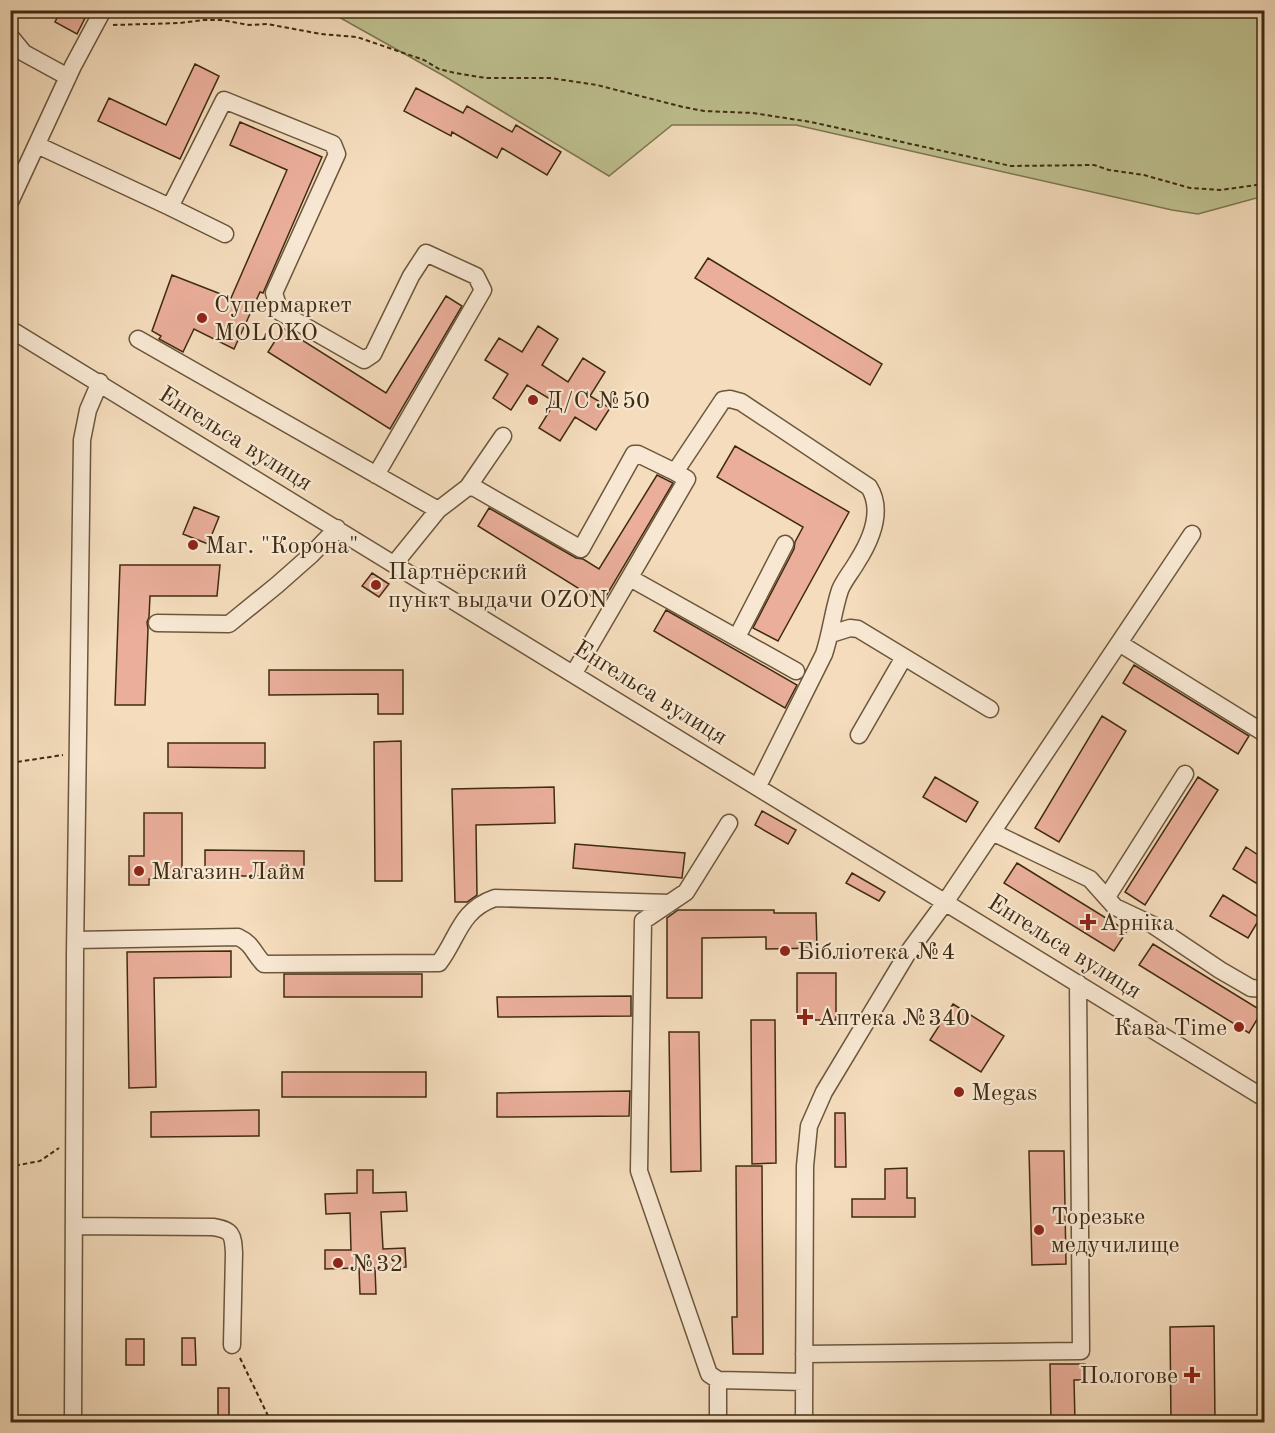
<svg xmlns="http://www.w3.org/2000/svg" width="1275" height="1433" viewBox="0 0 1275 1433" font-family="'Old Standard TT',serif">
	<style>
		.green { fill: #bec08f; stroke: #7e7650; stroke-width: 1.5 }
		.building { fill: #eaae9a; stroke: #3f2b12; stroke-width: 1.5 }
		.lines { fill: none; stroke-linecap: round; stroke-linejoin: round }
		.minor-casing { stroke: #6c573c; stroke-width: 19 }
		.path { stroke: #3f2b12; stroke-width: 2; stroke-dasharray: 4.5 3; stroke-linecap: butt }
		.minor { stroke: #f8e8d3; stroke-width: 16 }
		.poi-dot { fill: #8f2418; stroke: #f8e8d3; stroke-width: 2 }
		.labels { text-anchor: middle; stroke-width: 4.5; stroke-linejoin: round; paint-order: stroke }
		.poi-label { font-size: 24px; fill: #3f2b12; stroke: #f8e8d3; text-anchor: start }
		.street-label { font-size: 24px; fill: #3f2b12; stroke: #f8e8d3 }
	</style>
	<rect width="100%" height="100%" fill="#f4dcbc"/>
	<filter id="stains"><feTurbulence type="fractalNoise" baseFrequency=".00333" numOctaves="4"/><feColorMatrix values="0 0 0 0 .2 0 0 0 0 .09 0 0 0 0 .02 0 0 0 .5 -.17"/></filter>
	<radialGradient id="worn" r=".72"><stop offset=".6" stop-color="#630" stop-opacity="0"/><stop offset="1" stop-color="#630" stop-opacity=".3"/></radialGradient>
	<path class="green" d="M328 11H1264V196L1198 214 1172 210 796 125H672L609 176 444 76Z"/>
	<path class="building" d="M61 10H89L77 34 55 22Z
		M195 64 219 76 180 159 98 121 109 98 166 125Z
		M416 88 463 113 467 106 512 132 516 125 561 152 547 175 502 148 497 158 452 132 451 136 404 111Z
		M240 122 322 157 263 293 260 292 234 349 194 329 183 352 159 339 161 336 152 331 172 275 231 298 287 170 230 145Z
		M708 258 882 364 870 385 695 278Z
		M446 296 462 306 390 429 268 352 283 328 386 393Z
		M538 326 558 339 542 365 568 382 583 358 605 372 590 396 610 408 596 430 575 417 560 441 539 428 555 402 527 385 511 410 493 398 508 374 485 360 499 338 522 352Z
		M735 446 849 512 778 641 753 628 794 549 795 542 803 527 717 477Z
		M657 475 673 483 602 603 478 526 489 508 576 558 583 559 599 569Z
		M194 507 219 517 208 544 183 534Z
		M120 565H220L217 596H150L149 617 147 622 148 629 145 705H115Z
		M372 573 389 584 379 597 362 586Z
		M666 610 797 685 785 708 654 631Z
		M1134 665 1249 736 1238 754 1123 683Z
		M269 670H403V714H378V694L269 695Z
		M1102 716 1126 731 1059 842 1035 828Z
		M401 741 402 881H375L374 742Z
		M168 743H265V768L168 767Z
		M935 777 978 802 966 822 923 797Z
		M1198 777 1218 790 1145 905 1125 892Z
		M554 787 555 823 476 825 477 895 467 902H455L452 789Z
		M762 811 796 830 788 844 755 825Z
		M144 813H182V879H149V885H129V856H144Z
		M575 844 685 853 682 878 573 868Z
		M1246 847 1264 859V888L1233 869Z
		M205 850 304 851V876H205Z
		M1017 863 1127 931 1114 951 1004 883Z
		M852 873 885 892 879 901 846 883Z
		M1223 895 1260 918 1248 938 1210 916Z
		M678 910H774V913H816L817 948 766 949V937L702 938V998H667V918Z
		M1153 944 1262 1011 1249 1033 1139 965Z
		M231 951V977L154 978 156 1087 129 1088 127 952Z
		M797 973H836V1020H797Z
		M284 974H422V997H284Z
		M631 996V1016L498 1017 497 997Z
		M953 1004 1004 1036 981 1072 930 1040Z
		M751 1020H775L776 1163 752 1164Z
		M669 1032H699L701 1171 671 1172Z
		M282 1072H426V1097H282Z
		M630 1091 629 1116 497 1117V1093Z
		M259 1110V1136L151 1137V1112Z
		M835 1113H845L846 1167H835Z
		M1029 1151H1064L1066 1264 1032 1265Z
		M736 1166H762L763 1354H733L732 1317H737Z
		M907 1168V1198H915V1217H852V1199H885V1169Z
		M357 1170H373V1193L406 1192 407 1211 381 1212 383 1249 405 1248 406 1267 375 1268 376 1294H360L359 1268 325 1269V1250H351L350 1213 326 1214 325 1194 357 1193Z
		M1214 1326 1215 1422H1171L1170 1327Z
		M182 1338H195L196 1365H182Z
		M126 1339H144V1365H126Z
		M1050 1364H1085V1380H1074L1075 1422H1051Z
		M218 1388H229V1422H218Z"/>
	<g class="lines">
		<defs>
			<path id="minor" d="M10 36 24 53 68 77
				M37 145 170 207 224 100 333 144 337 154 274 293 280 312 364 360 373 354 411 276 426 253 476 276 483 290 376 475
				M10 202 73 66 103 10
				M170 207 225 234
				M10 329 1264 1098
				M138 339 438 510
				M468 487 503 436
				M395 563 438 510 468 487 475 488 581 549 634 454H638L675 472
				M630 578 796 671
				M157 623 229 624 277 585 311 555 337 528
				M831 634 850 628 858 629 990 709
				M737 637 785 544
				M1119 643 1264 733
				M574 673 687 479 675 472 723 400 730 399 741 402 869 487C884 511 871 540 857 562 852 571 844 580 840 590 833 611 831 633 824 654L758 786
				M859 735 904 657
				M729 823 686 892 643 921 639 1171 709 1374 718 1380 804 1382
				M992 832 1090 879 1115 907 1153 925 1220 970 1251 988 1264 989
				M1107 897 1185 774
				M76 940 238 937C253 944 253 953 264 964L439 963C458 938 460 910 495 898L670 903
				M74 1226 213 1227C232 1230 233 1234 234 1253L232 1345
				M804 1354 1081 1351 1078 983
				M73 1422 75 954 82 440 88 410 100 382
				M718 1422V1380
				M804 1422 805 1166 809 1126 824 1092 907 954 946 901 1192 534"/>
		</defs>
		<use href="#minor" class="minor-casing"/>
		<path class="path" d="M113 25 180 23 203 20H221L249 25 267 24 321 34 357 37 424 60 439 69 455 73 486 78H550L597 85 683 107 704 111 753 113 811 122 1011 166 1094 165 1109 170 1144 175 1190 188 1220 190 1264 184
			M10 763 63 755
			M10 1170 13 1166 40 1161 59 1148
			M240 1358 271 1422"/>
		<use href="#minor" class="minor"/>
	</g>
	<g class="poi-dot">
		<circle cx="202" cy="318" r="6"/>
		<circle cx="533" cy="400" r="6"/>
		<circle cx="193" cy="545" r="6"/>
		<circle cx="376" cy="585" r="6"/>
		<circle cx="139" cy="871" r="6"/>
		<path d="M1085 913h6v6h6v6h-6v6h-6v-6h-6v-6h6z"/>
		<circle cx="785" cy="951" r="6"/>
		<path d="M802 1008h6v6h6v6h-6v6h-6v-6h-6v-6h6z"/>
		<circle cx="1239" cy="1027" r="6"/>
		<circle cx="959" cy="1092" r="6"/>
		<circle cx="1039" cy="1230" r="6"/>
		<circle cx="338" cy="1263" r="6"/>
		<path d="M1189 1366h6v6h6v6h-6v6h-6v-6h-6v-6h6z"/>
	</g>
	<g class="labels">
		<g class="poi-label">
			<text x="214" y="312">Супермаркет<tspan x="214" dy="28">MOLOKO</tspan></text>
			<text x="545" y="408">Д/С №50</text>
			<text x="205" y="553">Маг. "Корона"</text>
			<text x="388" y="579">Партнёрский<tspan x="388" dy="28">пункт выдачи OZON</tspan></text>
			<text x="151" y="879">Магазин Лайм</text>
			<text x="1100" y="930">Арніка</text>
			<text x="797" y="959">Бібліотека №4</text>
			<text x="818" y="1025">Аптека №340</text>
			<text x="1227" y="1035" text-anchor="end">Кава Time</text>
			<text x="971" y="1100">Megas</text>
			<text x="1051" y="1224">Торезьке<tspan x="1051" dy="28">медучилище</tspan></text>
			<text x="350" y="1271">№32</text>
			<text x="1178" y="1383" text-anchor="end">Пологове</text>
		</g>
		<g class="street-label">
			<text transform="translate(236 438) rotate(32)" y="8">Енгельса вулиця</text>
			<text transform="translate(651 692) rotate(32)" y="8">Енгельса вулиця</text>
			<text transform="translate(1065 946) rotate(32)" y="8">Енгельса вулиця</text>
		</g>
	</g>
	<rect width="1275" height="1433" fill="none" stroke="#f4dcbc" stroke-width="36"/>
	<rect x="12" y="12" width="1251" height="1409" fill="none" stroke="#3f2b12" stroke-width="3"/>
	<rect x="18" y="18" width="1239" height="1397" fill="none" stroke="#3f2b12" stroke-width="1.5"/>
	<rect width="100%" height="100%" filter="url(#stains)"/>
	<rect width="100%" height="100%" fill="url(#worn)"/>
</svg>
